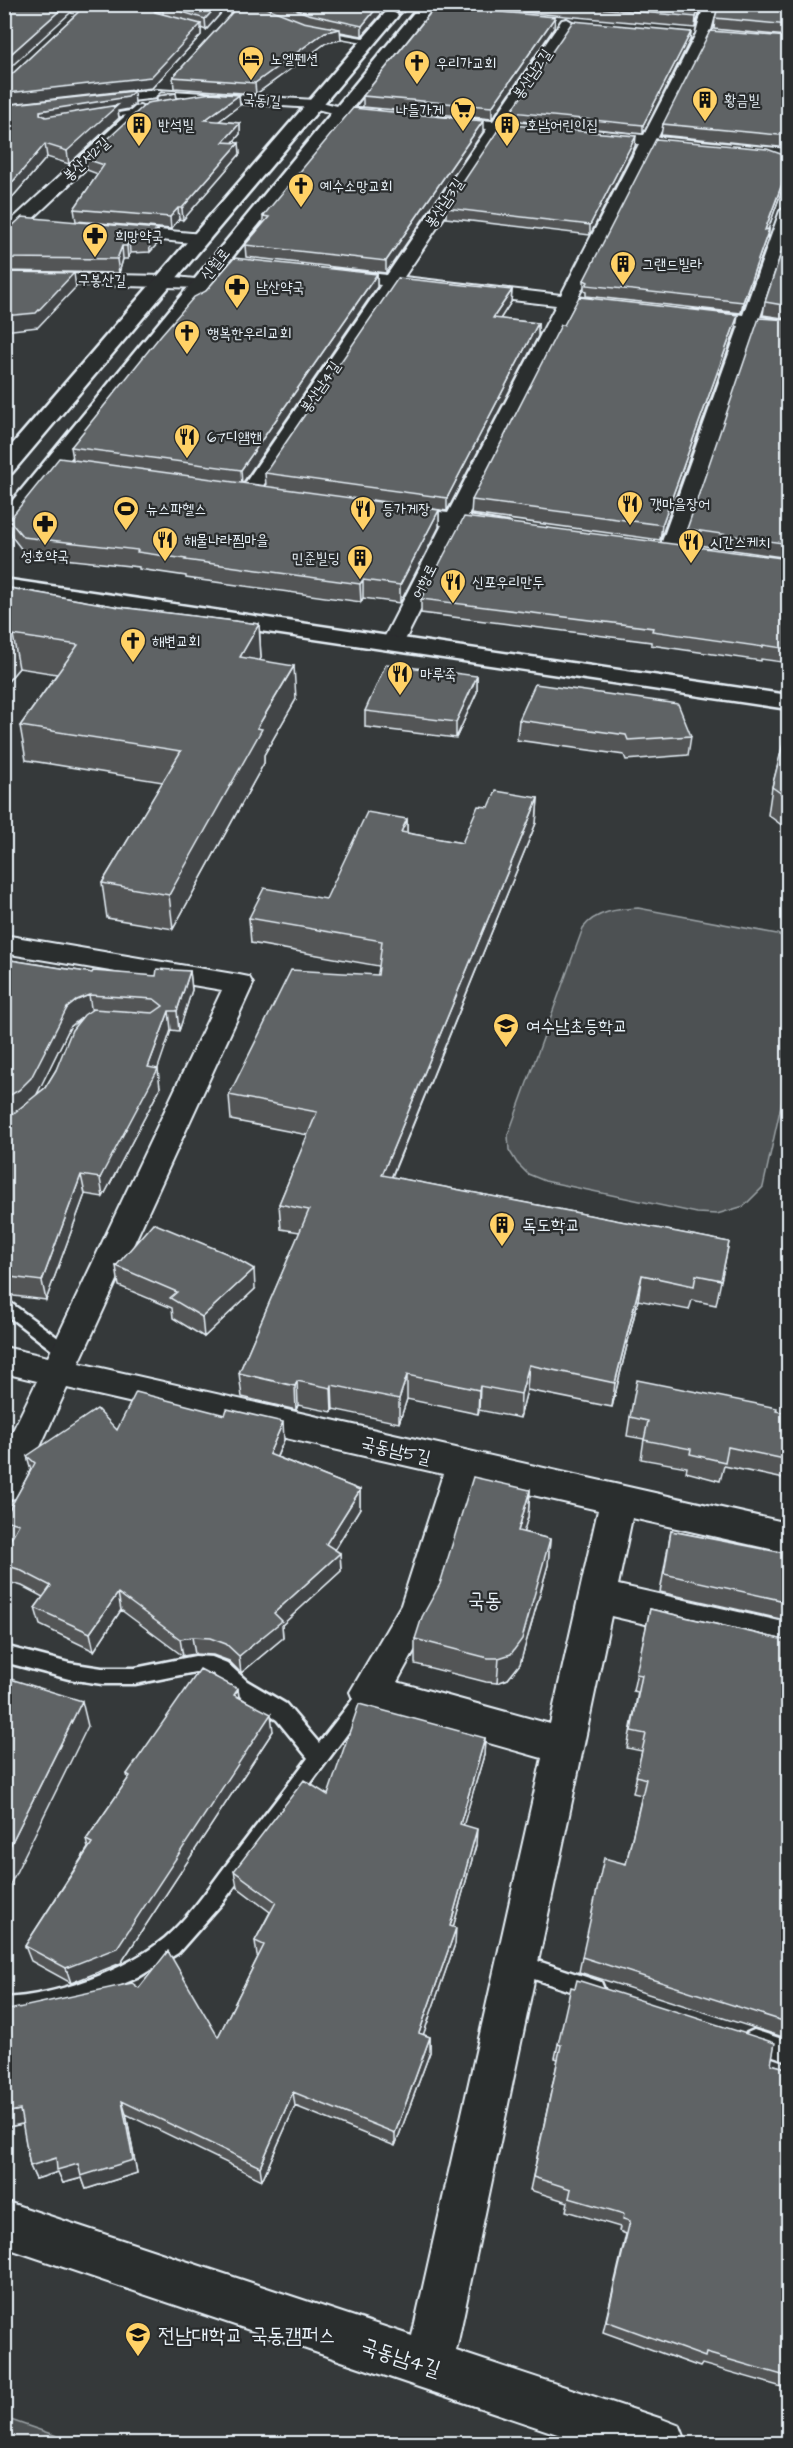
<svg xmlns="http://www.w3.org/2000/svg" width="793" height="2448" viewBox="0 0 793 2448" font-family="'Architects Daughter','Poor Story',sans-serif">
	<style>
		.green { fill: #4d5152; stroke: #9aa1a5; stroke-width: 1.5 }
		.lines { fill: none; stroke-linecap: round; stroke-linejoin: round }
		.lane-casing { stroke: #e8f1f8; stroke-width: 5 }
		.street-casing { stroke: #e8f1f8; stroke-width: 4 }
		.secondary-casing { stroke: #e8f1f8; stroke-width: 5 }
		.lane { fill: #2a2d2e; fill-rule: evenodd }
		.street { fill: #2a2d2e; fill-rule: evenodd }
		.secondary { fill: #2a2d2e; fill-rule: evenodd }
		.path-bridge { stroke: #e8f1f8; stroke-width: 1.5; stroke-dasharray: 3 2; stroke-linecap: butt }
		.wall { fill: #525557; stroke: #e8f1f8; stroke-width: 1.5; fill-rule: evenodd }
		.shaded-wall { fill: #424547; stroke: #e8f1f8; stroke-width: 1.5 }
		.building { fill: #5f6365; stroke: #e8f1f8; stroke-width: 1.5 }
		.labels { text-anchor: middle; stroke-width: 4.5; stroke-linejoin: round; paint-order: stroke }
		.far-poi-label { font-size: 15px; fill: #e8f1f8; stroke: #2a2d2e; text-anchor: start }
		.far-street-label { font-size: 15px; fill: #e8f1f8; stroke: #2a2d2e }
		.poi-label { font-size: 18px; fill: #e8f1f8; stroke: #2a2d2e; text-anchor: start }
		.street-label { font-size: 18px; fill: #e8f1f8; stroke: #2a2d2e }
		.quarter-label { font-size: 21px; fill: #e8f1f8; stroke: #2a2d2e }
		.near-poi-label { font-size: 21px; fill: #e8f1f8; stroke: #2a2d2e; text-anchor: start }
		.near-street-label { font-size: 21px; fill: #e8f1f8; stroke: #2a2d2e }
	</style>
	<rect width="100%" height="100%" fill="#35393a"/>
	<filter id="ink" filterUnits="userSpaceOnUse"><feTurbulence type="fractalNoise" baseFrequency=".0167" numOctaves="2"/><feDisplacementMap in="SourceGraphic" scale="12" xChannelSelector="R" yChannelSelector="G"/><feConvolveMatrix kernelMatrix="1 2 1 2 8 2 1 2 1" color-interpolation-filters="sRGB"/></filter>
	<g filter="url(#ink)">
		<path class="green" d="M638 908 777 934 788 939V1074L763 1187 744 1206 717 1214 697 1213 545 1181 528 1174 517 1163 509 1150 508 1135 583 928C595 911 619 909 638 908Z
			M5 2418 77 2443H5Z"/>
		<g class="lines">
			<defs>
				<path id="lane" d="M168 4 163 9 132 11 129 9Z
					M321 31 369 39 372 41 369 43 319 34Z
					M147 108 150 112 100 119 96 117Z
					M4 1298 73 1349 75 1353 73 1357 67 1359 61 1357 4 1313Z
					M4 1646 69 1663 102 1668H135L195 1656 212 1657 227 1663 247 1681 286 1704 319 1743 363 1686 369 1684 375 1686 378 1692 223 1902 178 1953 137 1978 86 2000 42 2014 4 2018V1998C56 1996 125 1971 165 1938 189 1917 208 1889 227 1864 254 1829 281 1794 308 1758L277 1720 235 1693 212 1673 195 1672 135 1684H102L69 1679 4 1662Z
					M517 1954 601 1982 604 1989 601 1996 594 1999 510 1971 507 1964 510 1957Z
					M754 2030 788 2041V2061L747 2047 744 2040 747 2033Z"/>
				<path id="street" d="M372 4H404L405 6C397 13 379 10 372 4Z
					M704 4H718L710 34 658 137 788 149V159L654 146 578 297 591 299 594 303 591 307H573L468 516 509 523 513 527 509 531 502 533 462 528 404 642 401 647 393 649 385 647 382 642 442 525 390 517 387 513 390 509 397 507 448 513 556 305 397 287 256 496 249 498 242 496 239 492 381 285 333 279 327 278 324 274 327 270 333 269 387 275 487 129 441 125 433 120 436 117 493 121 562 20 567 19 574 23 507 122 543 125 551 130 543 135 502 131 404 277 561 295 639 144 593 140 585 135 593 130 644 135 696 34Z
					M157 90 314 100 341 107 376 109 384 114 376 119 340 115 313 108 157 98 4 116V107Z
					M140 106 147 110 145 113 10 240 4 241V227L135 107Z
					M788 206V234L760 317 788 321V331L756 328 681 550 678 555 670 556 662 555 659 550 739 326 694 320 688 319 685 315 688 311 694 310 743 315 780 211Z
					M116 226 202 234 210 239 202 244 110 235 108 231 110 227Z
					M4 273 166 276 205 280 208 284 205 288 4 283Z
					M4 935 239 975 249 977 253 984 79 1363 788 1523V1553L632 1518 618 1585 788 1623V1657L611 1616 456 2351 662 2419 680 2426 687 2444H587L4 2247V2201L412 2336 542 1758 369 1709 355 1704 350 1692 401 1605 443 1474 67 1388 17 1497 4 1502V1449L37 1381 4 1373V1347L48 1357 222 990 4 953ZM476 1482 598 1510 550 1724 397 1682 437 1609Z"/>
				<path id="secondary" d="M421 4H436L12 531 4 533V511Z
					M391 11 398 15 396 18 12 473 4 474V454L386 12Z
					M4 579 788 695V709L4 593Z"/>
			</defs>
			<use href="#lane" class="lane-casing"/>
			<use href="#street" class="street-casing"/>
			<use href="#secondary" class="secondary-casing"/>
			<use href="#lane" class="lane"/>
			<use href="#street" class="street"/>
			<use href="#secondary" class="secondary"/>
			<path class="path-bridge" d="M66 13 82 14"/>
		</g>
		<path class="wall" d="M87 4H153V10L155 12 163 14V6L229 4 206 30 201 28V35L152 88 10 104H4V78L9 77Z
			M240 4H384V11L362 36 340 32 341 40 326 43 256 94 174 88 173 77Z
			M397 4H413L400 15 397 12Z
			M438 4H702L695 28Z
			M789 4V37L788 36 714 29 715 18Z
			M554 28 492 119 363 107V96Z
			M691 32 690 40 643 134 511 120V112Z
			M789 37V148L661 135 663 124Z
			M176 93 177 98 239 95 240 105 219 121 240 123V134L233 143H239L240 154 183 220 179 219 171 229 76 221 74 209 98 174 87 170 86 159 157 101Z
			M135 103 129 109 118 111 119 118 69 164 47 157 4 207V105Z
			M483 132 386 273 246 257 245 245 263 223V216Z
			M635 146 590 235 446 218V208Z
			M789 157V170L768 229H769L768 239 741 313 586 296V292L584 291V280Z
			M4 229H158L159 242 150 252 130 253 128 259H123L119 273 4 271Z
			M789 229V319L763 315 765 302Z
			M377 274V287L243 483 266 486 265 473 512 290 511 302 500 319 538 323V336L447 511 372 500 439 510V527L400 603 363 598 361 602 186 578V576L139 569V567L26 555 12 537 9 520 73 459 71 447Z
			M789 320V663L761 659V661L651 645V642L421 613V599L788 559V558L685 543 687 529Z
			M736 328 660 540 471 514 472 500Z
			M4 587 119 607 259 624 261 658 259 660 296 699 264 755V763L173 929 107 918 102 883 163 782 26 760 20 726 57 674 19 668 4 686Z
			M477 676V692L456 738 365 727V711Z
			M519 720 691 736 688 755 626 760 624 755 517 740Z
			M789 724V830L787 829 768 815 772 787Z
			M538 798 536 823 392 1177 729 1242 716 1305 692 1300 689 1310 638 1300 612 1407 527 1390 520 1418 479 1410 478 1414 407 1399 399 1423 333 1409 332 1412 298 1405 296 1410 242 1397 239 1373 300 1232 281 1229 279 1204 308 1135 231 1120 229 1095 378 975 379 966 251 943 249 918 326 899 407 819V833L462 843 489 807Z
			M4 959 92 973 156 976 190 971 192 990 179 1031 171 1030 157 1068 160 1088 103 1197 85 1194 46 1300 14 1296 4 1290ZM81 1019 56 1070 45 1088 36 1095 70 1027Z
			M116 1266 255 1289 204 1337 173 1318 172 1308 119 1286Z
			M776 1411 789 1414V1480L724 1466 720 1481 686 1472 687 1467 641 1459 644 1439 627 1436 630 1417Z
			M117 1430 284 1440 277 1457 360 1490V1508L335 1550 340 1553 341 1571 282 1625 283 1638 241 1673 229 1661 213 1655 195 1654 183 1656 121 1610 94 1651 40 1625 35 1608 43 1597 22 1586 4 1581V1551L11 1538H9L4 1519 31 1470 27 1456Z
			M530 1490 528 1517 523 1532 550 1539 548 1565 520 1664 508 1679 497 1683 486 1682 415 1664V1639Z
			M671 1531 789 1554V1621L660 1592Z
			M650 1609 789 1641V2039L579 1972 582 1957 626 1864 642 1795 633 1793 642 1751 627 1748 638 1692 633 1691Z
			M238 1689 239 1698 273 1731 121 1963 71 1983 31 1961 25 1946 88 1848 86 1840 128 1779 127 1774Z
			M485 1738 484 1755 463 1825 476 1845 453 1927 455 1944 423 2035 430 2037V2052L395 2146 295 2106 262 2180 126 2114 137 2173 86 2189 82 2178 63 2183 58 2172 36 2179 30 2166 23 2124 4 2128 218 2037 258 1957 257 1956 255 1941 270 1912 237 1887 234 1871 328 1795Z
			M558 2044 771 2064 789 2069V2389L702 2364 700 2367 603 2332 626 2234 619 2231 620 2227 566 2211 568 2202 530 2190 558 2059 555 2058Z"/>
		<path class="shaded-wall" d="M67 4H80L4 73V60Z
			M219 4H229L206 30 205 19Z
			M380 4H384V11L362 36V26Z
			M400 4H413L400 15Z
			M700 4H702L695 28 696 17Z
			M555 17 554 28 492 119V107Z
			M201 24V35L152 88 10 104 8 93Z
			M340 29 341 40 326 43 256 94 255 83 325 32Z
			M691 32 690 40 643 134V125Z
			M134 91 135 103 129 109 118 111 119 118 69 164 67 151 41 124 40 111Z
			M176 93 177 101 157 104V96Z
			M239 95 240 105 206 131 205 120Z
			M483 121V132L386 273V261Z
			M240 123V134L224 153 223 142Z
			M636 136 635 146 590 235V225Z
			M239 143 240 154 183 220 182 208Z
			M45 144 47 157 4 207V192Z
			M789 165V170L764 241 765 230Z
			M178 208 179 219 171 229 170 217Z
			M158 229 159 242 150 252 149 238Z
			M769 229 768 239 741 313 743 302Z
			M129 239 130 253 128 259 127 246Z
			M122 246 123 259 119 273 117 259Z
			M74 273 76 287 38 327 4 331V316Z
			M377 274V287L242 484 241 470Z
			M512 290 511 302 493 330V318Z
			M738 315 736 328 660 540 662 525Z
			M538 323V336L447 511V498Z
			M439 510V527L400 603V585Z
			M363 580V598L361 602 360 584Z
			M259 624 261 658 242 691 240 657Z
			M13 635 19 668 4 686V645Z
			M294 666 296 699 264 755V763L173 929 169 895 257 728Z
			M477 676V692L456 738V722Z
			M538 798 536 823 382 1200V1175Z
			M407 819V844L401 832Z
			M190 971 192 990 179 1031 177 1011Z
			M89 995 92 1014 80 1019 70 1027 35 1098 4 1121V1099L67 1008 77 1000Z
			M169 1011 171 1030 157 1071 158 1069 160 1088 103 1197 100 1178 148 1067Z
			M81 1175 85 1194 46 1300 42 1281Z
			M254 1269 255 1289 204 1337 202 1317Z
			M642 1275 638 1300 612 1407 615 1383Z
			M529 1365 527 1390 520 1418 521 1394Z
			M407 1375V1399L399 1423V1399Z
			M297 1381 298 1405 296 1410 295 1386Z
			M332 1385 333 1409 332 1412 331 1388Z
			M480 1386 479 1410 478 1414 479 1390Z
			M283 1422 284 1440 270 1472 269 1454Z
			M360 1490V1508L327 1562 326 1544Z
			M530 1490 528 1517 516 1557 518 1531Z
			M550 1539 548 1565 520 1664 508 1679 497 1683 499 1658Z
			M340 1553 341 1571 282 1625 283 1638 241 1673 239 1656 274 1613Z
			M118 1593 121 1610 94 1651 90 1633Z
			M192 1637 195 1654 183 1656 180 1639Z
			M238 1689 240 1706 234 1695Z
			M82 1701 88 1726 4 1897V1858Z
			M271 1714 273 1731 121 1963 71 1983 66 1968Z
			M485 1738 484 1755 459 1840 460 1824Z
			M477 1829 476 1845 449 1942 450 1926Z
			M456 1928 455 1944 419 2047V2033Z
			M430 2037V2052L395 2146V2133Z
			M293 2092 295 2106 262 2180 260 2167Z
			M122 2101 126 2114 137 2173 86 2189 82 2178 63 2183 58 2172 36 2179 30 2166Z
			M20 2110 26 2123 4 2128V2113Z"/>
		<path class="building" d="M4 4 60 5 67 4 4 60Z
			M87 4H150V5L155 12 201 24 151 77 8 93 4 92V78L9 77Z
			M163 4H219L205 19 163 6Z
			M240 4H257L303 22 340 29 325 32 255 83 173 77Z
			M282 4H380L362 26 308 14Z
			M553 4H700L696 17Z
			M719 4H789V25L715 18Z
			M436 6 555 17 492 107 363 96Z
			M573 21 691 32 643 125 511 112Z
			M710 31 789 37V136L663 124Z
			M134 91 128 97 40 111V114L46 117 118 105 67 151 45 144 4 192V105Z
			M161 92 176 93 157 96Z
			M211 93 239 95 205 120 240 123 223 142 239 143 182 208H178L170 217 74 209 104 165 86 159 147 103Z
			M353 108 483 121 386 261 245 245 269 217 263 216Z
			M502 124 636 136 590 225 446 208Z
			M656 139 767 149 789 157V165L765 230 769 229 743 302 586 285 588 282 584 280Z
			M22 217 158 229 149 238 129 239 127 246H122L117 259 4 258V229L10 228Z
			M789 229V306L765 302Z
			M234 258 377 274 241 470 71 447 161 335 194 297 206 291Z
			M4 272 74 273 36 313 4 316Z
			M398 278 512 290 493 318 538 323 447 498 265 473Z
			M579 297 738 315 662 525 472 500 561 325H564Z
			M759 318 789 320V544L687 529Z
			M59 458 439 510 400 585 363 580 360 584 185 560 186 559 137 552 138 550 23 537 9 520Z
			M464 517 789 559V649L763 645V647L652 631 653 628 421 599Z
			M4 587 119 607 259 624 240 657 294 666 257 728 262 729 169 895 102 883 181 751 20 726 78 645 13 635 4 645Z
			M386 664 477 676 456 722 365 711Z
			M535 684 678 704 691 736 628 740 626 735 519 720Z
			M788 724H789V799L772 787Z
			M496 791 538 798 382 1175 729 1242 721 1280 696 1275 694 1286 642 1275 615 1383 529 1365 521 1394 480 1386 479 1390 407 1375 399 1399 332 1385 331 1388 297 1381 295 1386 239 1373 309 1210 279 1204 317 1112 229 1095 291 970 378 975 382 941 249 918 264 888 326 899 367 812 407 819 401 832 462 843 478 806 489 807Z
			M4 959 92 973 93 971 156 976 157 969 190 971 177 1011H169L148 1067 158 1069 100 1178 81 1175 42 1281 10 1277 4 1274V1116L15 1112 45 1088 56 1070 72 1030 84 1015 93 1009 153 1013 163 1006 154 999 89 995 77 1000 67 1008 31 1078 19 1090 4 1099Z
			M153 1223 228 1254 254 1269 202 1317 170 1298 177 1292 116 1266Z
			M637 1380 777 1408 776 1411 789 1414V1460L728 1447 725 1462 690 1454 691 1449 644 1440 648 1421 630 1417Z
			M136 1392 225 1415 227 1409 283 1422 269 1454 360 1490 326 1544 340 1553 274 1613 282 1621 239 1656 226 1644 210 1638 192 1637 180 1639 118 1593 90 1633 35 1608 51 1586 18 1569 4 1565V1551L19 1524 4 1520V1519L35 1463 27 1456 97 1409 117 1430Z
			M473 1477 530 1490 518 1531 550 1539 522 1639 511 1654 499 1658H488L415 1639 422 1617 440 1584Z
			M671 1531 789 1554V1602L664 1574Z
			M650 1609 789 1641V2023L582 1957 604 1858 626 1864 646 1779 636 1776 646 1734 631 1731 642 1675 636 1674Z
			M200 1669 238 1689 234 1695 271 1714 117 1948 66 1968 25 1946 92 1843 86 1840 130 1776 127 1774Z
			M4 1677 82 1701 4 1858Z
			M359 1704 485 1738 460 1824 477 1829 450 1926 456 1928 419 2033 430 2037 395 2133 293 2092 260 2167 122 2101 133 2160 81 2176 78 2164 57 2170 56 2158 30 2166 20 2110 4 2113V2011L132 1983 139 1988 168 1951 218 2037 264 1945 255 1941 276 1902 234 1871 304 1780 328 1795Z
			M577 1980 775 2043 771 2064 789 2069V2377L706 2353 705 2357 606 2321 630 2221 623 2219 624 2214 569 2198 571 2189 533 2177 561 2045 558 2044 571 1987 575 1988Z"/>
	</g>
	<defs>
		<symbol id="hotel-pin" viewBox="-11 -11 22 30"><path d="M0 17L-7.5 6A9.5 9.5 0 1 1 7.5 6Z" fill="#ffd166" stroke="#2a2d2e"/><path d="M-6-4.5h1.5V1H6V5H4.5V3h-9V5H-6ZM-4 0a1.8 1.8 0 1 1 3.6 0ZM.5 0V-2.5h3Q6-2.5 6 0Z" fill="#111"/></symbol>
		<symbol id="church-pin" viewBox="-11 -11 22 30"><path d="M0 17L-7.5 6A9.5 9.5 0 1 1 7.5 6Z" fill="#ffd166" stroke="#2a2d2e"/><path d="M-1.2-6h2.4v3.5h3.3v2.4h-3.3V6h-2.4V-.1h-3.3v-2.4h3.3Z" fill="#111"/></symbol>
		<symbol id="building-pin" viewBox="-11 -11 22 30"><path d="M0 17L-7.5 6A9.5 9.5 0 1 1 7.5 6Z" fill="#ffd166" stroke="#2a2d2e"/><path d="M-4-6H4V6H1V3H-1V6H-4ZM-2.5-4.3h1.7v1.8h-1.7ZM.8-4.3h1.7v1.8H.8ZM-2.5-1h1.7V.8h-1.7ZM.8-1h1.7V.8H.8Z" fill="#111"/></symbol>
		<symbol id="supermarket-pin" viewBox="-11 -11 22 30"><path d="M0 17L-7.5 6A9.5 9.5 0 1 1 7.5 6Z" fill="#ffd166" stroke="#2a2d2e"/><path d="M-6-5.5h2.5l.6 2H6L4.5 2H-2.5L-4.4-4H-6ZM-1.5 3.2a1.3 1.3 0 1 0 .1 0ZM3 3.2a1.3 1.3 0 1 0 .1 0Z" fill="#111"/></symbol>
		<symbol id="pharmacy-pin" viewBox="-11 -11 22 30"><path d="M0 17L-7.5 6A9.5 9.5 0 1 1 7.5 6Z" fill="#ffd166" stroke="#2a2d2e"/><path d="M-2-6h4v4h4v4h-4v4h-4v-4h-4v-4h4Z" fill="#111"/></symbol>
		<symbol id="restaurant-pin" viewBox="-11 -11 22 30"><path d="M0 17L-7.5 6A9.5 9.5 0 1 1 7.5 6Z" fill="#ffd166" stroke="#2a2d2e"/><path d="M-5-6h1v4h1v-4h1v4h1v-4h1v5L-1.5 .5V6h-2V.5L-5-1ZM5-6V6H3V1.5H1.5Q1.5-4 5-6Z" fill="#111"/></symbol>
		<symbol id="stadium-pin" viewBox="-11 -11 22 30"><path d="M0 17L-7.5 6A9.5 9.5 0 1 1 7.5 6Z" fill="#ffd166" stroke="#2a2d2e"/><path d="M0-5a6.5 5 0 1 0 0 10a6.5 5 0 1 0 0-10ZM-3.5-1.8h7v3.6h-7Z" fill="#111"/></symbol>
		<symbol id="school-pin" viewBox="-11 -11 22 30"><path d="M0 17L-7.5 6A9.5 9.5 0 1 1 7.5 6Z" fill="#ffd166" stroke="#2a2d2e"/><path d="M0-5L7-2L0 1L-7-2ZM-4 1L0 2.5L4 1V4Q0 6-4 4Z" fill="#111"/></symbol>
		<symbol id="university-pin" viewBox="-11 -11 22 30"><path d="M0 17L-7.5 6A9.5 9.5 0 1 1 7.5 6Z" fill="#ffd166" stroke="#2a2d2e"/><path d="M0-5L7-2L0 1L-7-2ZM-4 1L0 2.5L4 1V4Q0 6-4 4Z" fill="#111"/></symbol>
	</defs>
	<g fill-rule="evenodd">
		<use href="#hotel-pin" x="236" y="44" width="30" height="40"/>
		<use href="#church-pin" x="402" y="48" width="30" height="40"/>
		<use href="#building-pin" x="690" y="85" width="30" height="40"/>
		<use href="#supermarket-pin" x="448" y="95" width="30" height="40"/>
		<use href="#building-pin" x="124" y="110" width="30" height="40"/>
		<use href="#building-pin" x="492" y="110" width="30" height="40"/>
		<use href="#church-pin" x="286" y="171" width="30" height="40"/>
		<use href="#pharmacy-pin" x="80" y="221" width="30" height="40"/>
		<use href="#building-pin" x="608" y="249" width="30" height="40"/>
		<use href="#pharmacy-pin" x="222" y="272" width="30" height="40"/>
		<use href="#church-pin" x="172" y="318" width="30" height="40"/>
		<use href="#restaurant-pin" x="172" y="422" width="30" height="40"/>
		<use href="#restaurant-pin" x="615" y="489" width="30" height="40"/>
		<use href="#stadium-pin" x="111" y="494" width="30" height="40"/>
		<use href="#restaurant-pin" x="348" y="494" width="30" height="40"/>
		<use href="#pharmacy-pin" x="30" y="509" width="30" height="40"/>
		<use href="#restaurant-pin" x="150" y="525" width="30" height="40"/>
		<use href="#restaurant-pin" x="676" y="527" width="30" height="40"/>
		<use href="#building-pin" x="345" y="543" width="30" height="40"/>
		<use href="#restaurant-pin" x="438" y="567" width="30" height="40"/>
		<use href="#church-pin" x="118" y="626" width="30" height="40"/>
		<use href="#restaurant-pin" x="385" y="659" width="30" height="40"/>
		<use href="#school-pin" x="491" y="1011" width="30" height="40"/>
		<use href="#building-pin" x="487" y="1210" width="30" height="40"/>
		<use href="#university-pin" x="123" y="2320" width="30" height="40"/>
	</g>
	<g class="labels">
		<g class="far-poi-label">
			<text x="270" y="64">노엘펜션</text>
			<text x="436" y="68">우리가교회</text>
			<text x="724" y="105">황금빌</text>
			<text x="444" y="115" text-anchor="end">나들가게</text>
			<text x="158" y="130">반석빌</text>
			<text x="526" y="130">호남어린이집</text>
			<text x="320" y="191">예수소망교회</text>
			<text x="115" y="241">희망약국</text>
			<text x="642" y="269">그랜드빌라</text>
			<text x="256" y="292">남산약국</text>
			<text x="207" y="338">행복한우리교회</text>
			<text x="207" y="442">67디앰핸</text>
			<text x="650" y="509">갯마을장어</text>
			<text x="146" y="514">뉴스파헬스</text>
			<text x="382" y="514">등가게장</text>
			<text x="184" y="545">해물나라찜마을</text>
			<text x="710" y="547">시간스케치</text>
			<text x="45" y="561" text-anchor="middle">성호약국</text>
			<text x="340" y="563" text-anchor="end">민준빌딩</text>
			<text x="472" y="587">신포우리만두</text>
			<text x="152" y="646">해변교회</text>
			<text x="420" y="679">마루죽</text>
		</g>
		<g class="far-street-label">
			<text transform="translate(532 74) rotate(-56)" y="5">봉산남2길</text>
			<text transform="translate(262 100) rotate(4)" y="5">국동1길</text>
			<text transform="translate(86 159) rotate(-42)" y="5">봉산서2길</text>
			<text transform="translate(444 203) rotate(-56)" y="5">봉산남3길</text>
			<text transform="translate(215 264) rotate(-51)" y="5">신월로</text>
			<text transform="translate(102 280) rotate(1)" y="5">구봉산길</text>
			<text transform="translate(320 387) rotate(-56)" y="5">봉산남4길</text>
			<text transform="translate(424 581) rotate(-63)" y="5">어항로</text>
		</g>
		<g class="poi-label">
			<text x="526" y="1032">여수남초등학교</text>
			<text x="522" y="1231">독도학교</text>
		</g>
		<g class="street-label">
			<text transform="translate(396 1450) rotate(13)" y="6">국동남5길</text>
		</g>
		<g class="quarter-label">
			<text x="485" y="1607">국동</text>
		</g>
		<g class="near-poi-label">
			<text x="158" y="2342">전남대학교 국동캠퍼스</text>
		</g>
		<g class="near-street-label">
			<text transform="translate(401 2357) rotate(18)" y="7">국동남4길</text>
		</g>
	</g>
	<rect width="793" height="2448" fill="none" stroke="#2a2d2e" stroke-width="24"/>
	<rect x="12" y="12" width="769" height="2424" fill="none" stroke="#e8f1f8" stroke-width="2" filter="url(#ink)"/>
</svg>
